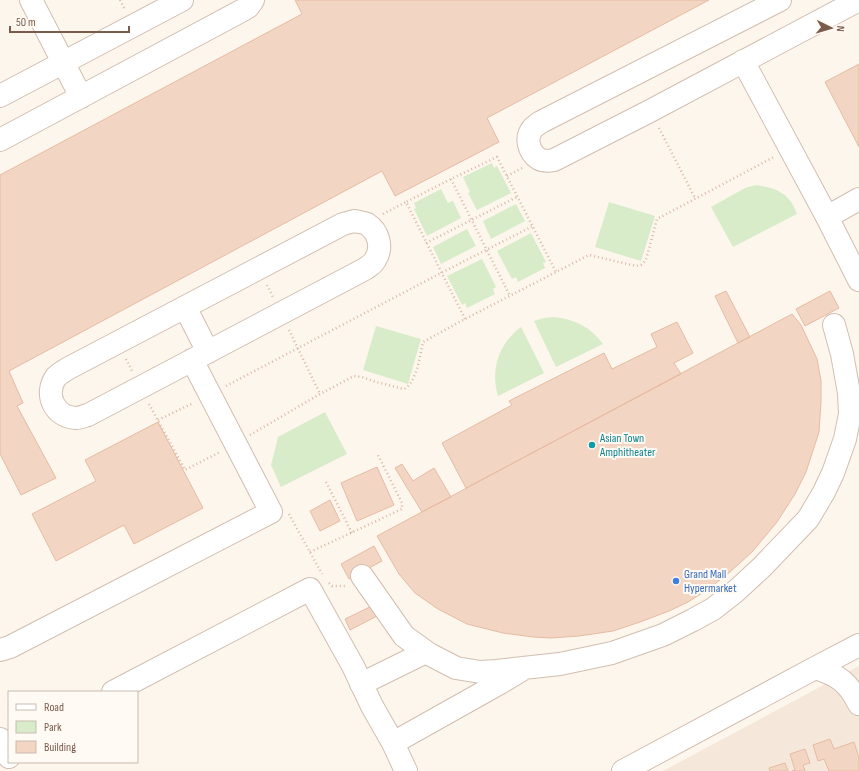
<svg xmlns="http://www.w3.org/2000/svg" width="859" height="771" viewBox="0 0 859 771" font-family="'Sofia Sans Condensed',sans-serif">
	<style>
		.residential { fill: #f5e8da }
		.green { fill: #d8ecc9 }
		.building { fill: #f3d5c3; stroke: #e6bba3 }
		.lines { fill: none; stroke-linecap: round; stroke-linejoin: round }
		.minor-casing { stroke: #d1beb0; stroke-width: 24 }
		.path { stroke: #d9b8a5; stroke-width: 2.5; stroke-dasharray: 1 3; stroke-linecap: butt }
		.minor { stroke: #fff; stroke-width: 22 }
		.culture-dot { fill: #0f9aa8; stroke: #fffaf3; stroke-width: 1.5 }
		.shop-dot { fill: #3f7fe0; stroke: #fffaf3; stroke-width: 1.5 }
		.labels { text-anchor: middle; stroke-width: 4; stroke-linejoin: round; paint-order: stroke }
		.culture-label { font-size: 12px; fill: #0d838f; stroke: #fffaf3; text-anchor: start }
		.shop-label { font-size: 12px; fill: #366cbe; stroke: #fffaf3; text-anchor: start }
	</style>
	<rect width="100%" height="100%" fill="#fdf6ec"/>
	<path class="residential" d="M859 666V771H663Z"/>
	<path class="green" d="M492 163 494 168 497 166 511 193 477 210 468 193 470 192 463 177Z
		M756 185C776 188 790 193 797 214L733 247 711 207 745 188Z
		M441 189 448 203 453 201 461 218 427 236 414 209 416 208 414 203Z
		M609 202 655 216 641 261 595 247Z
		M516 204 525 221 491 239 483 221Z
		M467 229 476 246 441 264 433 247Z
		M531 233 546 262 543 263 545 268 518 282 516 277 512 279 497 251Z
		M482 259 496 287 493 289 495 294 467 308 465 303 462 305 447 276Z
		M554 317C574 319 591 327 603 344L556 367 534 321 544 318Z
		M376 326 421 339 408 384 363 370Z
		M521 327 544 373 498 396C490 370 499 343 521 327Z
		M325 412 347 454 281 487 271 465 278 437Z"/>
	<path class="building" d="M295 0H709L487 118 499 142 395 196 382 171 9 371 23 403 17 406 56 478 21 495 0 454V175L302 14Z
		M859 64V147L825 82Z
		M726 291 750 337 738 343 715 296Z
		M830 291 839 308 805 326 796 309Z
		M792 314 801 325 817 359 821 381V402L819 432 806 472 795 494 777 522 752 552 730 572 707 590 688 602 669 611 640 622 613 631 579 636 551 638 533 637 503 633 467 624 438 609 415 593 399 574 377 536Z
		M677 322 693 353 674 363 681 374 466 488 442 443 512 405 509 401 604 353 612 369 657 347 651 334Z
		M158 422 203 508 134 544 124 525 56 561 32 514 96 481 85 460Z
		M402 464 413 481 434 468 451 497 422 512 395 468Z
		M377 467 394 505 357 521 341 483Z
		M330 500 340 521 320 531 310 511Z
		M374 546 382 561 349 579 341 564Z
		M376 604 381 614 350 630 345 619Z
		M830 739 834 749 854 742 859 758V771H829L824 759 818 761 813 745Z
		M805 749 810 763 803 765 805 771H792L795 770 790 754Z
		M785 763 788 771H770L769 768Z"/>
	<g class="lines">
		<defs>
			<path id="minor" d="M31 0 81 97
				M780 0 541 122C538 124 535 126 533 128 525 137 528 152 539 159 543 161 549 161 554 160L650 111 859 0
				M743 61 827 217
				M0 96 182 0
				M0 140 243 10 248 7 253 0
				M859 199 827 217 859 280
				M354 221C358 222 363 222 367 224 379 232 383 248 375 260 373 264 369 266 365 269L88 415C84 416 80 418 76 418 54 417 44 394 56 377 59 374 63 372 67 369L343 224Z
				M185 307 208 352
				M362 576 404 636 429 654 456 668 480 672 496 671 560 664 612 653 663 635 693 620 713 609 736 591 762 567 808 519 824 492 833 473 845 439 850 414 849 393 842 354 834 325
				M0 650 10 647 271 512 192 360
				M815 668C838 675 848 682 859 704
				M361 684 426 652
				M113 692 310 589 353 666 372 706 393 743 406 771
				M0 739 9 757
				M393 743 500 683 520 671
				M623 771 815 668 859 645"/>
		</defs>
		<use href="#minor" class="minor-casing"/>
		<path class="path" d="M120 0 125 10
			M659 128 695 198
			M507 176 522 168
			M451 179 510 296
			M383 214 406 202
			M426 243 517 197
			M267 285 273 297
			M465 319 406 202 451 179 497 157 556 272
			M289 330 320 394
			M126 359 132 371
			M226 386 441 273 533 226
			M149 404 185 470 220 452
			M158 420 193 403
			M250 435 320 394 354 376 362 377 376 382 404 389C417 382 420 355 423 342L465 319 589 255 636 266 641 265 646 260 657 219 774 157
			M326 482 352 533
			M289 514 322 574
			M310 552 402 509V503L377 453
			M329 583 332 586H347"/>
		<use href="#minor" class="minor"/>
	</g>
	<circle class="culture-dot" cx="592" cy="445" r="4"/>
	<circle class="shop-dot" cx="676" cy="581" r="4"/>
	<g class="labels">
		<g class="culture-label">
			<text x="600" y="442">Asian Town<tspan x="600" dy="14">Amphitheater</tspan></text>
		</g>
		<g class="shop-label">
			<text x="684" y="578">Grand Mall<tspan x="684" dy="14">Hypermarket</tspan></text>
		</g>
	</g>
	<rect x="8" y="691" width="130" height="72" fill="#fffaf3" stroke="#cabbb1"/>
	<rect x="16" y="704" width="20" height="6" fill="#ffffff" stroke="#cabbb1"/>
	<text x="44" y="711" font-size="12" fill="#7a5c4d">Road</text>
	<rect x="16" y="721" width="20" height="12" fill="#d8ecc9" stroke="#cabbb1"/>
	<text x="44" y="731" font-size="12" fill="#7a5c4d">Park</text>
	<rect x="16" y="741" width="20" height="12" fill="#f3d5c3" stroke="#cabbb1"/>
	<text x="44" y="751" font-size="12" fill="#7a5c4d">Building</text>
	<g transform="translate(831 28) rotate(95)" stroke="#fffaf3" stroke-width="3" paint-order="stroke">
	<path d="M0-3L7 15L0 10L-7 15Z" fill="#7a5c4d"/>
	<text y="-6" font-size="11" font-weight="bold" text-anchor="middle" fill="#7a5c4d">N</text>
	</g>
	<path d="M10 26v6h119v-6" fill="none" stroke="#7a5c4d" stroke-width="2"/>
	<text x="16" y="26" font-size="12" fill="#7a5c4d" stroke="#fffaf3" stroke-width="3" paint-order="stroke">50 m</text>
</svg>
